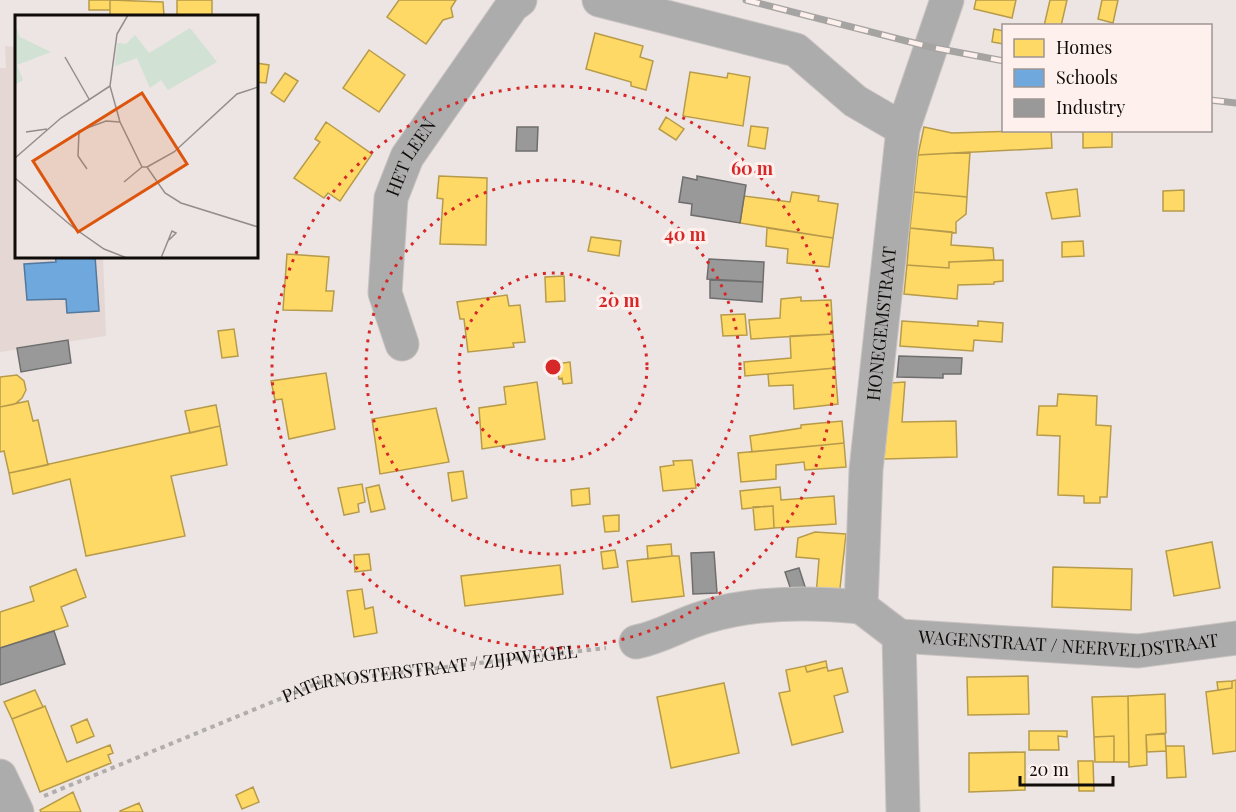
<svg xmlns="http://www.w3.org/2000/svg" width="1236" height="812" viewBox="0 0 1236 812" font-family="'Playfair Display',serif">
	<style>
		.built { fill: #e5d7d3 }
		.homes { fill: #ffd966; stroke: #b79b4a; stroke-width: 1.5 }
		.schools { fill: #6fa8dc; stroke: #52799d; stroke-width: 1.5 }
		.industry { fill: #999; stroke: #6f6e6e; stroke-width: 1.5 }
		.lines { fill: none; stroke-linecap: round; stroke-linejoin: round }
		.street-casing { stroke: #c8c3c1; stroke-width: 35 }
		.path { stroke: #b0adac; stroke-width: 4; stroke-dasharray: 4.5 4.5; stroke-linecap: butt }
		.street { stroke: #adacac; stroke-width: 33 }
		.rail-casing { stroke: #a6a4a2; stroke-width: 7 }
		.rail { stroke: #fef1ed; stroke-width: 4.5; stroke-dasharray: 14; stroke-linecap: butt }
		.ring { fill: none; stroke: #d62828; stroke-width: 3; stroke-dasharray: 3 6 }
		.labels { text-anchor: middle; stroke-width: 6; stroke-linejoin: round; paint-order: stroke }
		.street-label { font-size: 18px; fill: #0e0b09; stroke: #fef1ed }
		.inset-road { fill: none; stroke: #938e8c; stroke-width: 1.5 }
		.view { fill: #dd550c; fill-opacity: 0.15; stroke: #dd550c; stroke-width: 3 }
		.inset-edge { fill: none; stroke: #0e0b09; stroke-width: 3 }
		.centre { fill: #d62828; stroke: #fef1ed; stroke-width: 3 }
		.ring-label { font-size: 18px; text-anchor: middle; font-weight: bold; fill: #d62828; stroke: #fef1ed; stroke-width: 6; stroke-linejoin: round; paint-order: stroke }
	</style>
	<rect width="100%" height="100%" fill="#ece5e3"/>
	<path class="built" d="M5 46 16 47V256L103 257 106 336 0 352V68H6Z"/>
	<path class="homes" d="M89 0H110V10H89Z
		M110 0 163 2 164 16H110Z
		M177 0H212V16H177Z
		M399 0H456L451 8 453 17 443 20 426 44 387 17Z
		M976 0H1016L1012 18 974 9Z
		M1050 0H1067L1061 26H1044Z
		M1102 0H1118L1113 23 1098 19Z
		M994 29 1004 31V44L992 42Z
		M595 33 643 46 640 57 653 61 646 90 631 86V82L586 69Z
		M369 50 405 75 379 112 343 88Z
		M256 63 269 65 266 83 256 82Z
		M690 72 727 78 728 73 750 77 743 126 683 116Z
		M285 73 298 81 284 102 271 93Z
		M666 117 684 129 676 140 659 129Z
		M326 122 372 154 340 201 328 193 324 198 294 178 320 142 315 139Z
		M751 126 768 128 765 149 748 146Z
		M924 127 952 133 1051 130 1052 148 918 155Z
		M1073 130H1112V147L1083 148V132Z
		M970 152 967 197 914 192 918 155Z
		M439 176 487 178 486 245 440 244 443 199 437 198Z
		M1077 189 1080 216 1052 219 1046 193Z
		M1184 190V211H1163V191Z
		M792 192 819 196 818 201 838 204 833 238 740 223 744 196 790 202Z
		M914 192 967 197 966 214 956 222V233L910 228Z
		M767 228 833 238 829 267 787 263 788 249 766 246Z
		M910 228 952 232 951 245 993 248 994 260 949 262V268L907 265Z
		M591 237 621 241 619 256 588 251Z
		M1083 241 1084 256 1062 257V242Z
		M287 254 329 257 326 291H334L332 311 283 310Z
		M1003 260V281L994 282V284L958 285 957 299 904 294 907 265 949 268V262Z
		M564 276 565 301 546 302 545 277Z
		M507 295 509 306 520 305 525 342 513 343 514 347 468 352 464 319H460L457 302Z
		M801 297V301L831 300 833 334 751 339 749 320 780 318 781 299Z
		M745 314 747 335 723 336 721 315Z
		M902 321 978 326V321L1003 323 1002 342 974 340 973 351 900 346Z
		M234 329 238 356 222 358 218 331Z
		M833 334 835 368 745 376 744 362 791 358 790 336Z
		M570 362 572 383 563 384 562 378 559 379 556 364Z
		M835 368 838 404 794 409 793 385 769 386 768 374Z
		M326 373 335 429 289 439 282 399 275 400 271 381Z
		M17 375 24 381 26 390 22 398 15 404 0 407V377Z
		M537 382 545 439 482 449 479 408 506 404 504 387Z
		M905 382 902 422 956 421 957 457 884 459 891 383Z
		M1058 394 1097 396 1096 425 1111 426 1107 497H1100V503H1084V496L1058 495 1060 436 1037 435 1039 406H1057Z
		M28 401 33 421 38 420 48 465 9 473 4 451 0 452V407Z
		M216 405 220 426 190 433 185 411Z
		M436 408 449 462 380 474 372 419Z
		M842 421 844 443 752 452 750 436 801 428V425Z
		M220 426 227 465 171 476 185 536 86 556 70 479 13 494 9 473Z
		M844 443 846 467 805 470 804 462 776 465V479L741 482 738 453Z
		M692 460 696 488 663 491 660 467 674 465 673 461Z
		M463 471 467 498 452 501 448 473Z
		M362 484 365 502 358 504 359 512 344 515 338 488Z
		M379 485 385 509 371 512 366 488Z
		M780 487 781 500 834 496 836 524 774 528 773 506 742 509 740 491Z
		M589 488 590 504 572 506 571 490Z
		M773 506 774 528 755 530 753 507Z
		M619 515V531L605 532 603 516Z
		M815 532 846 534 839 597 816 596 819 559 796 557 798 538Z
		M1212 542 1220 588 1174 596 1166 551Z
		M671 544 672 556 648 559 647 546Z
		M615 550 618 567 603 569 601 552Z
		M369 554 371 570 355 572 354 555Z
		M672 556H679L684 596 632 602 627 561Z
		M560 565 563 594 465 606 461 576Z
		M1053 567 1132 569 1131 610 1052 607Z
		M76 569 86 597 61 607 68 626 0 648V612L34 601 30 587Z
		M362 589 365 609 373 607 377 633 354 637 347 591Z
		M826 661 827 667 807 672 805 666Z
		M805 666 807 672 827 667 828 671 842 668 848 692 834 696 843 732 792 745 779 693 790 691 786 670Z
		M1028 676 1029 714 968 715 967 677Z
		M1236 680V751L1213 754 1206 692 1232 688V681Z
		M1232 681V688L1218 690 1217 682Z
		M724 683 739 753 671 768 657 697Z
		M35 690 43 707 12 719 4 702Z
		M1165 694 1166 733 1146 735 1147 765 1129 767 1128 696Z
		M1128 696 1129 762H1114V736L1094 737 1092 697Z
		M45 706 67 762 110 745 113 753 108 755 111 763 40 792 12 719Z
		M87 719 94 736 77 743 71 726Z
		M1029 731H1067V737L1058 736 1059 750H1029Z
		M1165 734 1166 751 1147 752 1146 735Z
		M1114 736V762H1095L1094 737Z
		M1166 746H1184L1186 777 1167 778Z
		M1025 752V790L969 792V753Z
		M1078 761H1093L1094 791H1079Z
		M253 787 259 802 242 809 236 795Z
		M73 792 81 812H41L40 810Z
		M139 803 143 812H120V811Z"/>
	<path class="schools" d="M55 256H95L99 311 67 313 66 299 27 300 24 264 56 262Z"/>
	<path class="industry" d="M517 127H538L537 151H516Z
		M697 176 746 185 740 223 691 215 692 204 679 202 683 177 697 180Z
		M709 259 764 262 763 282 707 279Z
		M710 280 763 282 762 302 710 298Z
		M68 340 71 363 21 372 17 348Z
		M899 356 962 358 961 374H943V378L897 377Z
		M714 552 717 593 693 594 691 553Z
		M799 568 808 596 794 599 785 572Z
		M54 631 65 664 0 685V648Z"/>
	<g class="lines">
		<defs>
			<g id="street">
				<path d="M599 0 796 50 855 101 903 129"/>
				<path id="s2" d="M402 344 385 293 391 198 407 157 512 6 520 0"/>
				<path id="s3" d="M899 636 861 607 866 470 903 129 947 0"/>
				<path id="s4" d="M899 636 1138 651 1236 638"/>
				<path d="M899 636 903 812"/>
				<path d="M636 642C661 637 681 624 705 617 753 602 811 602 861 607"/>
				<path d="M0 776 17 812"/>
			</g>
		</defs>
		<use href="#street" class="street-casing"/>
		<path class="path" id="s1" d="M44 796 321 682 606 648"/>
		<use href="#street" class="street"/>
		<defs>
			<path id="rail" d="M746 0 930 47 1004 61
				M1210 100 1236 103"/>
		</defs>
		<use href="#rail" class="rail-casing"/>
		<use href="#rail" class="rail"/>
	</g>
	<g class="ring">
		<circle cx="553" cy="367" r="94"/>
		<circle cx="553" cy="367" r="187"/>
		<circle cx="553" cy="367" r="281"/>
	</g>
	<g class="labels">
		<g class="street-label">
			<text dy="6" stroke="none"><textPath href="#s2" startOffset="194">HET LEEN</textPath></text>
			<text dy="6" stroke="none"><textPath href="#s3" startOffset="332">HONEGEMSTRAAT</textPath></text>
			<text dy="6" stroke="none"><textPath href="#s4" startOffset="170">WAGENSTRAAT / NEERVELDSTRAAT</textPath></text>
			<text dy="6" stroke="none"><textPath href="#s1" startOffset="408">PATERNOSTERSTRAAT / ZIJPWEGEL</textPath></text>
		</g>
	</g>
	<g transform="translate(15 15)">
		<rect width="243" height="243" fill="#ece5e3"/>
		<path d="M0 9 5 22 36 37 2 50 8 65 0 70ZM175 13 202 47 153 75 146 65 135 73 122 43 100 51 102 28 111 29 120 20 134 38Z" fill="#d1e1d4"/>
		<path class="inset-road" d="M113 0 102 19 95 71 105 107 127 152H132L150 178 166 188 243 212M50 42 74 84M11 117 32 114M0 143 46 103 95 71M132 152 159 137 222 79 243 72M72 154 63 141 64 116 91 106 105 107M0 163 59 213 89 234 112 243M109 167 127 152M146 243 157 216 161 218 154 225"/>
		<path class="view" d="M127 78 172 149 63 217 18 146Z"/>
		<rect width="243" height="243" class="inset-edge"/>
	</g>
	<circle cx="553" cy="367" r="9" class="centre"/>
	<g class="ring-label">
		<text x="752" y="175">60 m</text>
		<text x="685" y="241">40 m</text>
		<text x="619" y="307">20 m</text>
	</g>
	<rect x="1002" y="24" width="210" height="108" fill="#fef1ed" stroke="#9e9592" stroke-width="1.5"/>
	<rect x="1014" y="39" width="30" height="18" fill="#ffd966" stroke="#9e9592" stroke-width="1.5"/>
	<text x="1056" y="54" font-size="18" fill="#0e0b09">Homes</text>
	<rect x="1014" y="69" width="30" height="18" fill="#6fa8dc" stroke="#9e9592" stroke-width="1.5"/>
	<text x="1056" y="84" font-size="18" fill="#0e0b09">Schools</text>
	<rect x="1014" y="99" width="30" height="18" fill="#999999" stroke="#9e9592" stroke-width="1.5"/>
	<text x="1056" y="114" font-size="18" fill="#0e0b09">Industry</text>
	<path d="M1020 776v9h93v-9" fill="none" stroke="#0e0b09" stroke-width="3"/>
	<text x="1029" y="776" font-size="18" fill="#0e0b09" stroke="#fef1ed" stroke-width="4.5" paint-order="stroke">20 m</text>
</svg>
